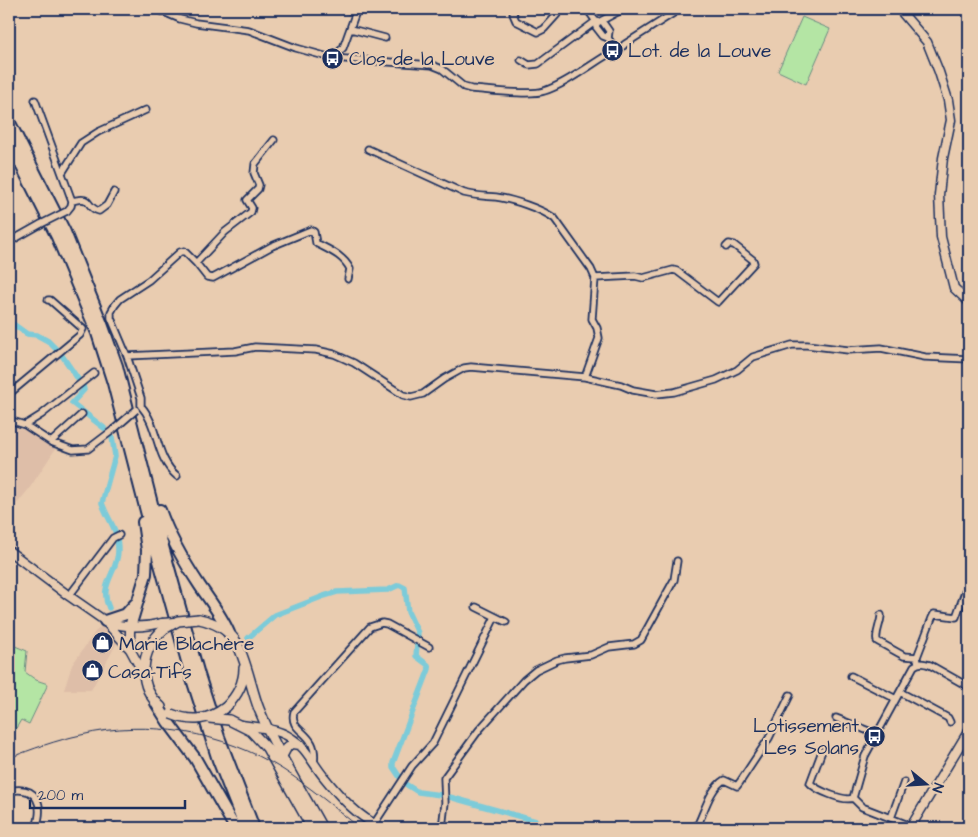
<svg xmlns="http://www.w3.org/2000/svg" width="978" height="837" viewBox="0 0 978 837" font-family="'Architects Daughter',sans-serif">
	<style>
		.built { fill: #debea8 }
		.green { fill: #b4e5a4; stroke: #688a81 }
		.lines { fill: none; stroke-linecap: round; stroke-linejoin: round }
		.canal { stroke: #7ccbd9; stroke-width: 5.5 }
		.street-casing { stroke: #1b2f5e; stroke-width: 9 }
		.secondary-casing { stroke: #1b2f5e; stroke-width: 11 }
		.primary-casing { stroke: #1b2f5e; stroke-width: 12 }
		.highway-casing { stroke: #1b2f5e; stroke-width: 14 }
		.street { stroke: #e9ccb0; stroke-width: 5.5 }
		.secondary { stroke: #e9ccb0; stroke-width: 8 }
		.primary { stroke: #e9ccb0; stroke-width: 9 }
		.highway { stroke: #e9ccb0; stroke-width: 10 }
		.tram { stroke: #1b2f5e; stroke-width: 1 }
		.street-bridge-casing { stroke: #1b2f5e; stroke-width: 9; stroke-linecap: butt }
		.secondary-bridge-casing { stroke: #1b2f5e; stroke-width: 11; stroke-linecap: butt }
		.primary-bridge-casing { stroke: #1b2f5e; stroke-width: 12; stroke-linecap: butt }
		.street-bridge { stroke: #e9ccb0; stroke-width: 5.5 }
		.secondary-bridge { stroke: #e9ccb0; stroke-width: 8 }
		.primary-bridge { stroke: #e9ccb0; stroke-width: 9 }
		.labels { text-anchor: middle; stroke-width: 4.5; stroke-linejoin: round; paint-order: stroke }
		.poi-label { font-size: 19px; fill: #1b2f5e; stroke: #e9ccb0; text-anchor: start }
	</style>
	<rect width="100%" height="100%" fill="#e9ccb0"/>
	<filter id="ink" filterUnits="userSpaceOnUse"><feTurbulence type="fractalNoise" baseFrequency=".02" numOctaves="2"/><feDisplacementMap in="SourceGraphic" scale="10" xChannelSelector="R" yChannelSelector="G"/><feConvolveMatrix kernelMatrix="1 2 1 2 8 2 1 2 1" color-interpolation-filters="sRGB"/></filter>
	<g filter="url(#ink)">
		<path class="built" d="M9 425 26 431 56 448 29 489 9 513Z
			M103 625 119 639 91 690H64L72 665 95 632Z"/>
		<path class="green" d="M802 17 830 29 806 84 778 71Z
			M9 640 15 646 27 651 25 672 36 680 48 684 29 724 21 720 9 740Z"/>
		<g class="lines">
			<path class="canal" d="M9 321 27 334 37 335 48 341 59 352
				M61 354 80 382
				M83 385 84 390 72 403 104 428
				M109 608C98 585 118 572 118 551 118 527 109 523 102 503L115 456 112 437
				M248 638 275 615 324 596 337 592 388 590 399 585 405 588 408 612 418 633 416 656 428 665 429 669 393 763V767L401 779
				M407 785 418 792 441 795
				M446 796 536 821 543 828"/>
			<defs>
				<path id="street" d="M157 9 180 19 196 23 249 30 296 48 332 58 432 65 442 69 464 87 471 89C487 90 530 96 544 91 564 85 589 66 607 55 615 53 620 50 625 44L680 9
					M345 9 356 12
					M393 9H394
					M515 9 513 14 516 21 538 32 544 29 562 9
					M587 9 597 23
					M602 21 609 31 608 38
					M351 29 385 38
					M617 51 608 38 603 36 596 27 597 23 623 9
					M332 58 343 48 357 9
					M521 60 529 65 538 64 596 21
					M35 100 72 201 71 206 67 211
					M368 149 464 193C475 196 485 196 496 197 511 199 543 209 555 219L591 269 595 278 592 319 597 328 599 338 585 377
					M62 173 81 143 98 132 146 110
					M72 201C94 195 84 207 99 211L107 205 114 192
					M9 242 41 224
					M196 263 207 277 213 278 272 246 311 230 314 232 316 243C329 250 343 255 350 269L348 279
					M595 278 635 276 643 278 673 270 677 271 718 302 754 263 753 260 734 245 729 244 726 247
					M127 356 235 351 255 347 316 350 334 354 354 363 403 395 411 397 423 394 444 379 464 368 471 367 585 377 621 385 633 390 656 394 674 392 716 380 737 370 753 357 792 345H807L848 350 881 348 925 357 969 359
					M9 394 80 335 83 329 50 300H48
					M141 406V398L127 356 111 318V312L115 305 120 299 149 280 180 252 184 251 196 263 225 232 251 212 252 208 247 200 258 189 259 185 254 173 255 164 274 140
					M141 406C159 426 155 458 177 476
					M9 420 25 425 51 442 73 450 88 449 113 430
					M25 425 41 415 94 373
					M51 442 82 414
					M69 596 113 538 119 535
					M476 607 506 622
					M881 615C881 624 875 632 877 641L904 656 917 657
					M918 663 917 657 932 618 934 614 956 617 969 581
					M851 676 896 699
					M900 692 948 718 950 722
					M836 718 876 734
					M822 751 810 783C816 790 844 802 853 798
					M314 763C319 730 288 734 294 712L370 627 382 623 387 624 429 647
					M9 791C38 785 44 805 36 828
					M891 818 904 782
					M374 824 412 766 433 743 495 617
					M911 826 862 807 853 798 865 756 914 666C920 662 923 663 930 665L969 687
					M115 827 117 828
					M442 828 445 803 444 778 479 730 524 680 536 670 557 660 565 658 591 655 609 647 634 644 641 640 674 580 677 561
					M696 828C704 814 709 789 724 780L737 786 740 782 769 738 790 695"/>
				<path id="secondary" d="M899 9 927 42 939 72 948 100 951 120 943 158 939 195 941 237 954 288 969 302
					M9 551 69 596 105 621 130 649 143 673
					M107 622C126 628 143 628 162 623
					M130 627V649
					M242 725C258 727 278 729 291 738 306 747 313 764 324 777 340 797 358 817 382 828
					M282 757 288 746 293 744 300 745
					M910 828 969 730"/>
				<path id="primary" d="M199 619C213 622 226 628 235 640 246 657 251 689 259 709 276 751 301 789 322 828
					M161 707C136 685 140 650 164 629
					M226 707C237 696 244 684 244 668
					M229 720 251 731 267 748 312 828"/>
				<path id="highway" d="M9 121 65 232 102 324 117 366 162 543 199 675 219 737 254 828
					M9 141 57 237 97 333 113 383 156 550 191 676 218 760 245 828
					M160 510C170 538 184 562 200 586 210 601 222 616 229 633
					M105 621 126 614 135 604
					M130 627 146 574 147 550 143 522
					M156 703 168 722 195 758 235 828
					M307 828 310 824"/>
			</defs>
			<use href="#street" class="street-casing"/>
			<use href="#secondary" class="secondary-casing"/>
			<use href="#primary" class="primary-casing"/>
			<use href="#highway" class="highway-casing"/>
			<use href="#street" class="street"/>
			<use href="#secondary" class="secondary"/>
			<use href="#primary" class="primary"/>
			<use href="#highway" class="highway"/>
			<path class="tram" d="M9 758C32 749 57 740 81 735 148 719 223 732 282 769 309 786 335 808 360 828"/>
			<defs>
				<path id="street-bridge" d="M41 224 67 211
					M113 430 136 410"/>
				<path id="secondary-bridge" d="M162 623 176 622"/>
				<path id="primary-bridge" d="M164 629 178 621 199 619
					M171 714C191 722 208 721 226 707
					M209 718 229 720"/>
			</defs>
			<use href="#street-bridge" class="street-bridge-casing"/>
			<use href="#secondary-bridge" class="secondary-bridge-casing"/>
			<use href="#primary-bridge" class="primary-bridge-casing"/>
			<use href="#street-bridge" class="street-bridge"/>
			<use href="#secondary-bridge" class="secondary-bridge"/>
			<use href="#primary-bridge" class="primary-bridge"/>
		</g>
	</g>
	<defs>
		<symbol id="bus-disc" viewBox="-11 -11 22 22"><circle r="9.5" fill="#1b2f5e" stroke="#e9ccb0"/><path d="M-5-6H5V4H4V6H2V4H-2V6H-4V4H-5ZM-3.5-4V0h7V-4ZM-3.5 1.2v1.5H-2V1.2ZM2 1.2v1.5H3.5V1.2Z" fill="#fff"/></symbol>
		<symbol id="shop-disc" viewBox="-11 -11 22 22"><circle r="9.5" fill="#1b2f5e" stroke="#e9ccb0"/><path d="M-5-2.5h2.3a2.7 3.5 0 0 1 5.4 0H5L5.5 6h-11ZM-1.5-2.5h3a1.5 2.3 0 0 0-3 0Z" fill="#fff"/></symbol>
	</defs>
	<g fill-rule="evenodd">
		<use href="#bus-disc" x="600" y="38" width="25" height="25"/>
		<use href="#bus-disc" x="320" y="46" width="25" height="25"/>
		<use href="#shop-disc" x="90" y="630" width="25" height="25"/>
		<use href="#shop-disc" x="80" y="658" width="25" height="25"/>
		<use href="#bus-disc" x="862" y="724" width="25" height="25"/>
	</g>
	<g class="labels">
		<g class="poi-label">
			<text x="628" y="57">Lot. de la Louve</text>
			<text x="349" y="65">Clos de la Louve</text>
			<text x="119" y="650">Marie Blachère</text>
			<text x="108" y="678">Casa-Tifs</text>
			<text x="859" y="732" text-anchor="end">Lotissement<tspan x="859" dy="22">Les Solans</tspan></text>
		</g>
	</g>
	<rect width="978" height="837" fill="none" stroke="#e9ccb0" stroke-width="30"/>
	<rect x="15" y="15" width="948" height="807" fill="none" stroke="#1b2f5e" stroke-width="2" filter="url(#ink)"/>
	<g transform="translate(926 784) rotate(108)" stroke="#e9ccb0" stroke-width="4" paint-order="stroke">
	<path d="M0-4L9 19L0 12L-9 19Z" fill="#1b2f5e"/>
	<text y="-8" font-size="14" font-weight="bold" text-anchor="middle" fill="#1b2f5e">N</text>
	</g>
	<path d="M30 800v8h155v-8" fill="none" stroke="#1b2f5e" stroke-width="2.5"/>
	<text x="38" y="800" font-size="15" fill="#1b2f5e" stroke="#e9ccb0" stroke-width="4" paint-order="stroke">200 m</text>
</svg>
